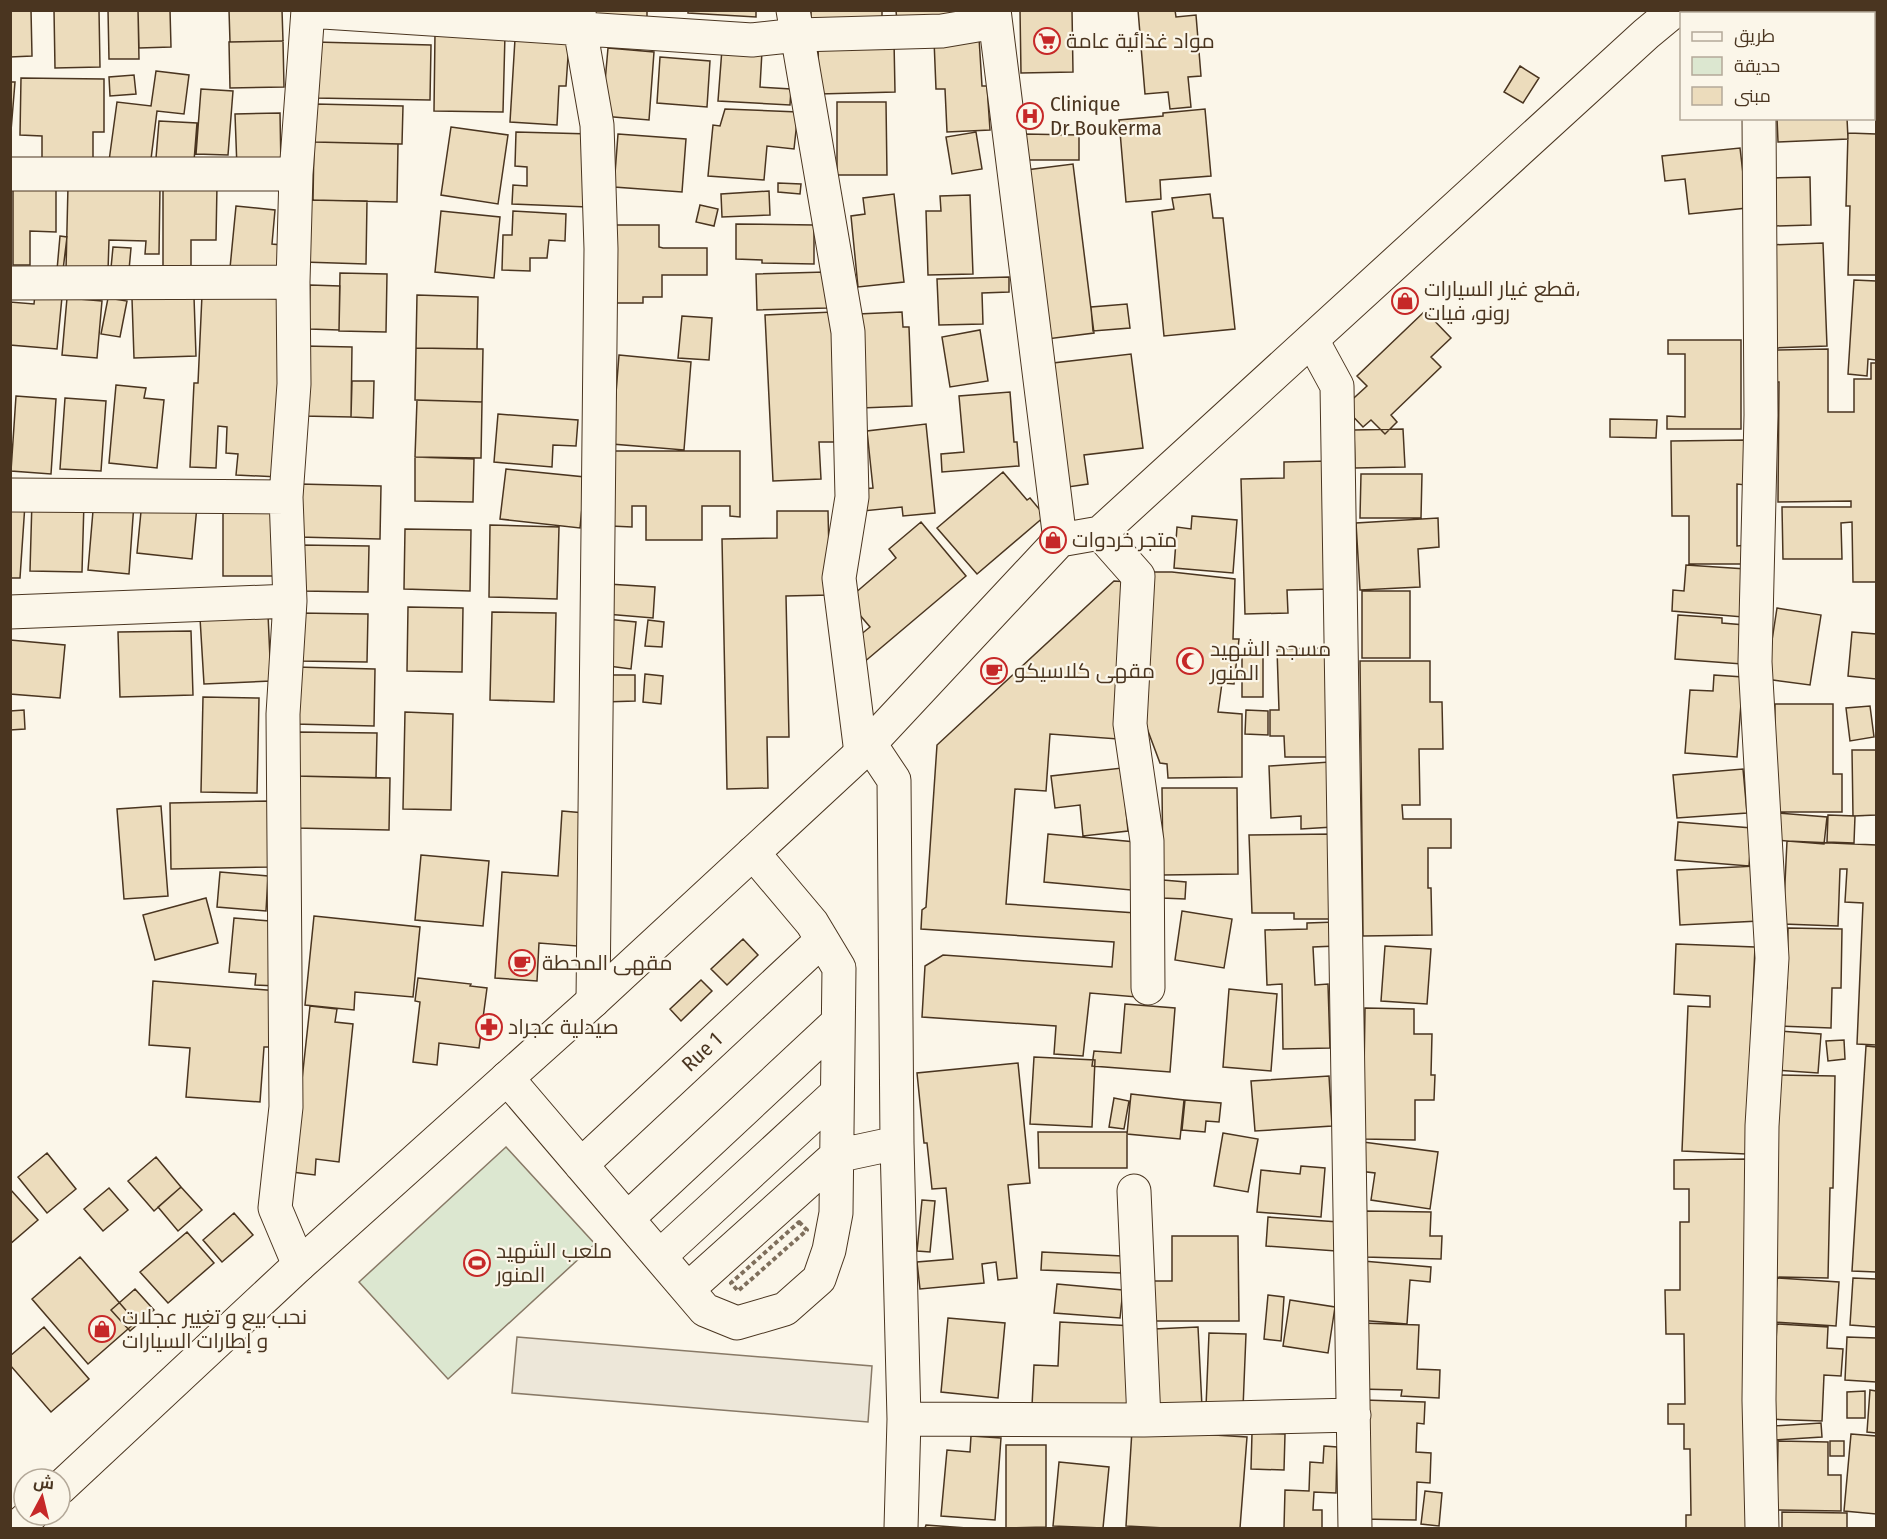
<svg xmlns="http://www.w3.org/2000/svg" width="1887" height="1539" viewBox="0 0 1887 1539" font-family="'Fira Sans Condensed',Cairo,sans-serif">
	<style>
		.green { fill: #dce7d0; stroke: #887966; stroke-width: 1.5 }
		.parking { fill: #ede7d9; stroke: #887966; stroke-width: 1.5 }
		.building { fill: #ecdcbc; stroke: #4a3520; stroke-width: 1.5 }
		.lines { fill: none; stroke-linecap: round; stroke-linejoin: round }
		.minor-casing { stroke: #4a3520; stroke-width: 35 }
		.major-casing { stroke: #4a3520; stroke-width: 35 }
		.path { stroke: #7f6f5c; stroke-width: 4; stroke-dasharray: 4.5 3; stroke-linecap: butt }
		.minor { stroke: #fbf6e9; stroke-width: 33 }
		.major { stroke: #fbf6e9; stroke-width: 33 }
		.labels { text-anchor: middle; stroke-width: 4.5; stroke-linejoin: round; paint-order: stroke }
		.poi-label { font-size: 21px; fill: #4a3520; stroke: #fbf6e9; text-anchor: start }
		.street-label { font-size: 21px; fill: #4a3520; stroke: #fbf6e9 }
	</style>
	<rect width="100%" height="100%" fill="#fbf6e9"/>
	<path class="green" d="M506 1147 595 1244 448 1379 359 1282Z"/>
	<path class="parking" d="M517 1337 872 1366 868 1422 512 1393Z"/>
	<path class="building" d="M10 10H31L32 56 10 57Z
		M54 10H99L100 67 55 68Z
		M108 10H138L139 59H109Z
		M138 10H170L171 47 139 48Z
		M229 10H282L283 41 230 42Z
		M592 10H647V19L591 14Z
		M688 10H756V17L688 13Z
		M811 10H882V18L811 22Z
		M896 10H962V20L897 23Z
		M1020 10H1072L1073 72 1021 73Z
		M1138 10H1175L1176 17 1196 15 1201 76 1188 77 1191 107 1170 109 1168 92 1145 94Z
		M1794 10H1876V27H1874V14H1795Z
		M435 33 505 34 503 112 434 111Z
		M979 38 982 86H987L990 130 947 132 945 89H936L934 40Z
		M515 39 569 42 566 86H559L557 125 510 122Z
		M283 41 284 87 230 88 229 42Z
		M894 41 895 92 819 94 818 43Z
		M315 42 431 45 430 100 314 98Z
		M608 48 654 52 649 120 602 116Z
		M722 49 762 51 760 87 791 89 790 105 718 101Z
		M1874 49H1875L1876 112H1874Z
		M660 57 710 61 707 107 657 103Z
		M1520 66 1539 78 1523 103 1504 92Z
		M156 71 189 75 184 114 157 111 150 167 109 161 117 102 151 106Z
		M134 75 136 94 110 96 109 77Z
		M21 78 104 79V132H93V161L42 160V136L20 135Z
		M10 82H15L10 143Z
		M201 89 233 91 228 155 196 154Z
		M837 102H886L887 175H837Z
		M315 104 403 106 402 144 314 142Z
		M725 109 798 112 794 149 767 146 764 180 708 176 713 125 720 126Z
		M1205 109 1211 176 1160 180 1161 199 1126 202 1119 120 1163 116V113Z
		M280 113 281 167 237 168 235 114Z
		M1777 118H1847L1848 139 1778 142Z
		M159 121 197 123 194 161 156 158Z
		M451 127 508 135 498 204 441 195Z
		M516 132 591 134 588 207 512 204 513 185 527 186V167L515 166Z
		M976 132 982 169 952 174 946 137Z
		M1848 133 1876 134V275H1848L1850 206H1846Z
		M618 134 686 139 682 192 614 187Z
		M1023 134 1079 135V160H1023Z
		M314 142 398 144 397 202 313 200Z
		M1740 148 1747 208 1689 214 1685 179 1665 181 1662 156Z
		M1073 164 1094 333 1047 339 1026 170Z
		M1810 177 1811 225 1775 226 1773 178Z
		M778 183 801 184 800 194 778 192Z
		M163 184 217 185 216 240H191V267H163Z
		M68 186 160 187 159 254H145L146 241 109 240 108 271 66 270Z
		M13 188H56V232L30 231V265H13Z
		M769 191 770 215 722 217 721 194Z
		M894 194 904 282 858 287 851 216 865 214 863 198Z
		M1210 194 1213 218H1223L1235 329 1164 336 1152 212 1174 209 1172 198Z
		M970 195 973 274 928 275 926 211H941L940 196Z
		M304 200 367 201 366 264 303 262Z
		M700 205 718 209 714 226 696 222Z
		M236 206 275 210 272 244 282 245 279 273 230 268Z
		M441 211 500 217 494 278 435 272Z
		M513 211 566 214 565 241 549 240 547 258H530V271L502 270 503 235H512Z
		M736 224 814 225V264L762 263V260L736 259Z
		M615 225H659V247L663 248H707V275H662V297H643V303H615Z
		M60 236 67 237 63 270H57Z
		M1823 243 1827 346 1774 348 1770 245Z
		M113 247 131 248 129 270 111 268Z
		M826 272 827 308 757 310 756 274Z
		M340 273 387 274 386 332 339 331Z
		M1009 277V292L982 293 983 324 939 325 937 279Z
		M1854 280 1876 281V360L1868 359 1867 376 1848 374Z
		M310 285 340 286 339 330 309 329Z
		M35 294 62 297 57 349 10 345V302L34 304Z
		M202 295 281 299 279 477 236 475 238 454 226 453 227 427 218 426 216 468 190 467 194 383H198Z
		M417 295 478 297 477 349 416 348Z
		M194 297 196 356 134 358 132 299Z
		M67 298 102 301 97 358 62 355Z
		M108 298 127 301 120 337 101 334Z
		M1127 304 1130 328 1093 331 1091 307Z
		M1425 311 1451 338 1431 357 1441 367 1391 415 1397 422 1385 434 1371 420 1363 427 1344 407 1367 386 1357 376Z
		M833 312 839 442H819L821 479 773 481 765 315Z
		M902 312 903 327H909L912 406 861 408 858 314Z
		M682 316 712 318 709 360 678 358Z
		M980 330 988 381 950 387 942 337Z
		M1668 340H1741V429H1667V416L1685 417V354H1668Z
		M304 346 352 347 351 417 302 416Z
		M416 348 483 349 482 402 415 400Z
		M1828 349V412H1854V379H1871V363H1876V582H1853L1852 522 1841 523 1842 559H1783L1782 507H1851V501L1778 502 1779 382H1775L1774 350Z
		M1131 354 1143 448 1084 455 1088 484 1068 487 1053 363Z
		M619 355 691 362 684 450 612 444Z
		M352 381H374L373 418 351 417Z
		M116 385 146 388 144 398 164 400 157 468 109 463Z
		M1010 392 1014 442H1017L1019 466 942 472 941 454 964 452 959 396Z
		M16 396 56 399 51 474 11 471Z
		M65 398 106 401 101 471 60 469Z
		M417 400 482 402 481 458 415 457Z
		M498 414 578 420 576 446 553 445 552 467 494 462Z
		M1610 419 1657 420 1656 438 1610 437Z
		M926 424 935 513 903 516 902 507 863 511 861 489 873 488 867 431Z
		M1403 429 1405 467 1355 468 1354 430Z
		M1746 440V485L1737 484V546L1748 545V564H1689V516H1672L1671 441Z
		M610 451H740V517L730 516V506H702V540H646V506H632V527L611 526Z
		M415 457 474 459 473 502 415 501Z
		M1328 461 1332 589 1287 590 1288 613 1245 614 1241 479 1284 478V462Z
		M506 469 585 477 580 528 500 519Z
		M1003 472 1027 500 1030 498 1045 516 977 574 937 528Z
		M1361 474H1422L1421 518H1360Z
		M299 484 381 486 380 539 298 537Z
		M94 499 134 503 129 574 88 570Z
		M32 500 84 502 82 572 30 571Z
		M142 501 197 506 192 559 137 553Z
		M275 501 276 576H223V502Z
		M10 503 25 504 20 578H10Z
		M777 511H828L830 595 786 596 789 737H767L768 788 727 789 722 539 777 538Z
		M1192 516 1237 520 1233 573 1174 568 1177 527 1191 529Z
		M1438 518 1439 547 1418 549 1420 587 1360 590 1356 523Z
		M921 522 966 576 863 663 848 645 870 627 847 600 896 558 889 549Z
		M490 525 559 527 557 599 489 597Z
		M405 529 471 530 470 591 404 589Z
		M300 545 369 546 368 592 300 591Z
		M1686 565 1746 569 1743 617 1672 611 1673 590 1684 591Z
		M1146 572H1172L1235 579 1233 639H1239L1234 684 1222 683 1218 712 1242 714V777L1168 778 1167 764 1160 763 1142 715Z
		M1114 581 1129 582 1118 739 1050 734 1046 791 1015 789 1006 904 1136 913 1137 997 1090 993 1083 1056 1054 1054 1056 1026 922 1017 925 966 943 955 1112 967 1114 942 921 929 922 910 926 907 937 745Z
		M608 584 655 587 653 618 606 614Z
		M1362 591H1410V658H1362Z
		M408 607 463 608 462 672 407 671Z
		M1777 608 1821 615 1810 685 1766 679Z
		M492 612 556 613 554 702 490 700Z
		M297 613 368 614 367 662 297 661Z
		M268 614 271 681 204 684 200 618Z
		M1678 615 1722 618V623L1745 625 1742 664 1675 659Z
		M606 619 636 622 631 669 601 665Z
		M648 620 664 622 662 647 645 646Z
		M191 631 193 695 120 697 118 632Z
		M1852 632 1876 634V679L1848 676Z
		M10 640 65 645 60 698 10 694Z
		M1328 648 1330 757H1285L1284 736H1270V710H1279L1277 649Z
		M1242 655H1263V697H1242Z
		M1360 661H1430V702H1442L1443 749H1419L1420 805H1402L1403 819H1451V848H1428V888H1431L1432 935 1363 936Z
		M295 667 375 669 374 726 294 724Z
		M645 674 663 676 661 704 643 702Z
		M604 675H635V701L604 702Z
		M1714 675 1743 677 1737 757 1685 753 1690 690 1713 691Z
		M203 697 259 698 257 793 201 792Z
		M1775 704H1833V774H1842V812H1774Z
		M1870 706 1874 737 1850 741 1846 708Z
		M24 710 25 729 10 730V711Z
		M1246 710 1268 711V735L1245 734Z
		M405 712 453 714 451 810 403 809Z
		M297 732 377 733 376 778 296 776Z
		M1852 750H1876V815L1853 816Z
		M1330 762 1333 827 1301 829V816L1271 818 1269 766Z
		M1122 768 1128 831 1083 836 1080 805 1055 808 1051 776Z
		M1743 769 1747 813 1677 818 1673 775Z
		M296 776 390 778 389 830 295 828Z
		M1162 788H1237L1238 874 1163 875Z
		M270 801 271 867 171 869 170 803Z
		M161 806 168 896 124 899 117 809Z
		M562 811 585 813 577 946 539 943 537 981 495 978 502 872 558 876Z
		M1778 813 1827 817 1824 844 1776 840Z
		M1828 815 1855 816 1854 843 1827 842Z
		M1678 822 1752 828 1749 866 1675 860Z
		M1048 834 1136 842 1131 890 1044 882Z
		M1334 834 1335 919H1294V913H1252L1249 835Z
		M1787 841 1876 845V1045L1857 1044 1863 903 1845 902 1847 869H1840L1838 926 1783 924Z
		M421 855 489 861 483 926 415 920Z
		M1756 866 1759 921 1680 925 1677 870Z
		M220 872 268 876 266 911 217 907Z
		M1163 880 1186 882 1185 899 1162 898Z
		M206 898 218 943 155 960 143 915Z
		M1182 911 1232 919 1224 968 1175 960Z
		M314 916 420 927 413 997 355 992 354 1010 305 1005Z
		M234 918 283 922 277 986 255 985 256 974 229 972Z
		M1336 922V946L1313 947 1315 985 1328 984 1330 1048 1283 1049 1282 984 1267 985 1265 930 1307 929V923Z
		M1788 928 1842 929 1841 988H1832L1831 1028 1776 1026 1787 988Z
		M743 939 758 955 727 985 711 969Z
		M1676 944 1755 947 1746 1154 1682 1151 1688 1006 1710 1007V996L1674 994Z
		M1385 946 1431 949 1427 1004 1381 1001Z
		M418 978 471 984 470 986 487 988 479 1048 439 1043 437 1065 413 1062 420 1002 415 1001Z
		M701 980 712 991 681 1021 670 1009Z
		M153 981 279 991 275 1047H264L260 1102 186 1097 190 1048 149 1045Z
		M1229 989 1277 994 1271 1071 1223 1067Z
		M1125 1004 1175 1008 1170 1072 1092 1066 1094 1051 1121 1053Z
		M310 1006 337 1009 335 1022 353 1024 339 1162 316 1159 315 1175 292 1172Z
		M1365 1008 1414 1009V1034H1432L1431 1075H1435L1434 1100H1415V1140L1363 1139Z
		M1779 1031 1821 1034 1818 1073 1776 1070Z
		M1844 1040 1845 1059 1828 1061 1826 1041Z
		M1866 1046 1876 1047V1272L1852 1271Z
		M1034 1057 1095 1060 1092 1127 1030 1124Z
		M1018 1063 1030 1183 1008 1185 1017 1278 998 1280 996 1262 982 1264 984 1283 920 1289 917 1262 953 1259 946 1188 932 1189 927 1143H924L917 1073Z
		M1776 1075 1835 1076 1833 1188H1830L1828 1278 1773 1277Z
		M1329 1076 1332 1126 1255 1131 1251 1081Z
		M1131 1094 1184 1100 1180 1139 1127 1134Z
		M1114 1098 1129 1101 1124 1129 1109 1127Z
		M1185 1100 1221 1103 1219 1122 1206 1121 1205 1132 1182 1130Z
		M1038 1132H1127V1168H1039Z
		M1223 1133 1258 1139 1248 1192 1214 1186Z
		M1363 1142 1438 1152 1430 1209 1371 1200 1375 1173 1359 1171Z
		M47 1153 76 1189 47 1213 18 1177Z
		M156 1157 181 1187 154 1211 128 1181Z
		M1749 1159 1753 1528H1686V1515H1691L1690 1449H1684V1424H1668V1404H1685L1684 1334H1666L1665 1290H1680V1222H1689V1189H1674V1160Z
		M1301 1166 1325 1168 1321 1217 1257 1212 1261 1170 1300 1174Z
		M181 1187 202 1210 178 1231 158 1207Z
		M109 1188 128 1210 103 1231 84 1209Z
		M10 1189 38 1220 10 1244Z
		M922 1200 935 1201 930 1252 917 1251Z
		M1365 1211 1431 1212 1430 1236H1442L1441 1259 1364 1257Z
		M234 1213 253 1235 222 1262 203 1240Z
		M1268 1217 1339 1222 1336 1251 1266 1246Z
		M187 1232 214 1263 168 1303 140 1272Z
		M1172 1236H1238L1239 1321H1152V1281H1172Z
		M1042 1252 1122 1256V1273L1041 1270Z
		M80 1257 136 1322 88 1364 32 1299Z
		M1363 1261 1431 1267 1430 1282 1410 1280 1407 1324 1358 1320Z
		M1777 1278 1839 1282 1836 1326 1774 1322Z
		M1853 1278 1876 1279V1327L1850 1325Z
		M1057 1284 1123 1290 1120 1318 1054 1313Z
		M135 1289 154 1310 130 1331 111 1310Z
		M1268 1295 1284 1297 1281 1341 1264 1339Z
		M1290 1300 1335 1307 1328 1353 1283 1346Z
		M948 1318 1005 1323 998 1398 941 1392Z
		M1060 1322 1134 1326 1129 1411 1032 1406 1034 1365 1058 1366Z
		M1361 1323 1419 1325 1417 1369 1440 1370 1439 1398 1401 1396 1402 1390 1359 1389Z
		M1777 1324 1828 1327 1827 1348 1843 1349 1841 1376 1824 1375 1822 1421 1767 1419 1774 1374Z
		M44 1327 89 1379 51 1412 10 1365V1356Z
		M1198 1327 1202 1407 1158 1409 1154 1329Z
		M1209 1333 1246 1334 1243 1408 1206 1407Z
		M1847 1337 1876 1338V1382L1845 1380Z
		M1870 1390 1876 1391V1433L1867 1432Z
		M1865 1391V1418H1847V1392Z
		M1364 1400 1425 1402 1424 1424 1417 1423 1416 1452 1431 1453 1430 1483 1417 1482 1416 1520 1361 1519Z
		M1821 1423 1822 1437 1773 1440V1426Z
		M1132 1430 1247 1437 1240 1528H1165L1126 1526Z
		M1252 1433 1285 1434 1284 1470 1251 1469Z
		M1851 1434 1876 1436V1514L1844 1511Z
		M971 1436 1001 1438 995 1520 941 1516 947 1450 970 1452Z
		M1778 1441 1828 1442V1475H1841V1511L1777 1510Z
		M1830 1441H1844V1456H1830Z
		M1006 1445H1046V1527L1006 1528Z
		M1324 1446 1337 1447 1336 1493 1314 1492 1313 1510H1322V1528H1284L1285 1490 1309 1491 1310 1462 1323 1463Z
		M1059 1462 1109 1467 1103 1528 1053 1526Z
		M1425 1491 1442 1493 1439 1526 1421 1524Z
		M1782 1512 1847 1513V1528H1782Z
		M926 1525 967 1528H925Z"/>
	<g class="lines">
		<defs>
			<path id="minor" d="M579 10 580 28 597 125 601 249 593 1001
				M793 10 848 332 852 497 839 578 861 753
				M994 10 1060 540
				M1758 10V14
				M308 11 752 40 798 35 942 31 995 22
				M1759 118 1761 415 1755 662 1772 958 1762 1126 1759 1400 1762 1528
				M10 174H296
				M10 283 293 282
				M1312 340 1337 386 1355 1528
				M10 495 286 497
				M1100 533 1138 576 1130 724 1147 841 1148 988
				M10 612 290 601
				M870 744 894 780 897 1143 904 1419 901 1528
				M507 1078 705 1310 737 1323 785 1309 819 1279 829 1250 836 1213 839 968 812 923 753 853
				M581 1165 822 940
				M1134 1191 1144 1420
				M628 1218 838 1022
				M660 1256 837 1093
				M299 1265 275 1208 286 1107 283 714 290 601 286 497 294 384 293 282 296 174 308 10
				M688 1289 836 1156 897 1143
				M904 1419 1144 1420 1354 1415"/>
			<path id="major" d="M60 1488 299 1265 593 1001 861 753 1060 540 1100 533 1646 34 1675 10
				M16 1528 31 1515"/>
		</defs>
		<use href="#minor" class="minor-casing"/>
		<use href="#major" class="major-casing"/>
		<path class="path" d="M799 1222 807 1230 738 1291 731 1283Z"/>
		<use href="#minor" class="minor"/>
		<use href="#major" class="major"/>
	</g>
	<defs>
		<symbol id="supermarket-ring" viewBox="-11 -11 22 22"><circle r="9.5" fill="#fbf6e9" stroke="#c62828" stroke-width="1.5"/><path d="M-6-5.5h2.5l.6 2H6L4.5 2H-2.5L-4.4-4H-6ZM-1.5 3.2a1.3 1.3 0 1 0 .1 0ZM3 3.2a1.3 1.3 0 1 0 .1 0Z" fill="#c62828"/></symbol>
		<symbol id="hospital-ring" viewBox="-11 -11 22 22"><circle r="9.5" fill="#fbf6e9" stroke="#c62828" stroke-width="1.5"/><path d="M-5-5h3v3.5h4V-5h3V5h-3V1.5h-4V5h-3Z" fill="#c62828"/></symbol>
		<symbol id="shop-ring" viewBox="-11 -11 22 22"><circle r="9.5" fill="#fbf6e9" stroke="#c62828" stroke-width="1.5"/><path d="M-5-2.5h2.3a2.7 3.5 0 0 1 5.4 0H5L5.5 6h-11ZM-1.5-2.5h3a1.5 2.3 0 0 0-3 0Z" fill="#c62828"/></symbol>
		<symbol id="mosque-ring" viewBox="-11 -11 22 22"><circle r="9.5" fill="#fbf6e9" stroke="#c62828" stroke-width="1.5"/><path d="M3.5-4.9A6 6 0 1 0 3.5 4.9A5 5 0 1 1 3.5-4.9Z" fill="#c62828"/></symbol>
		<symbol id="cafe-ring" viewBox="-11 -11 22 22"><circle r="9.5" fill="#fbf6e9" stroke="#c62828" stroke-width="1.5"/><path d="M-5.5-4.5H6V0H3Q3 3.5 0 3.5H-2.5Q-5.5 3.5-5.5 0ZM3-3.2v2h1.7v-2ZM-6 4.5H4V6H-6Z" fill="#c62828"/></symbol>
		<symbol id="pharmacy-ring" viewBox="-11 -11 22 22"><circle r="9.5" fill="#fbf6e9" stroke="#c62828" stroke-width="1.5"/><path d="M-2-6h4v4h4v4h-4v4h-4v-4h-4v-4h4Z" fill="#c62828"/></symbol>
		<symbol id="stadium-ring" viewBox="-11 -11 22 22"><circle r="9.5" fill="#fbf6e9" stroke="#c62828" stroke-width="1.5"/><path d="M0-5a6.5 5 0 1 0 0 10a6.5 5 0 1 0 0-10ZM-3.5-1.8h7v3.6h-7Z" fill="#c62828"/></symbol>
	</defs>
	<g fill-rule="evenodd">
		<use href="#supermarket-ring" x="1032" y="26" width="30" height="30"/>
		<use href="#hospital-ring" x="1015" y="101" width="30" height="30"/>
		<use href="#shop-ring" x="1390" y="286" width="30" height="30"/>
		<use href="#shop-ring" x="1038" y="525" width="30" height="30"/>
		<use href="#mosque-ring" x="1175" y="646" width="30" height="30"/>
		<use href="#cafe-ring" x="979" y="656" width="30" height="30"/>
		<use href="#cafe-ring" x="507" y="948" width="30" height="30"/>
		<use href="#pharmacy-ring" x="474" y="1012" width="30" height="30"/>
		<use href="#stadium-ring" x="462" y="1248" width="30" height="30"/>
		<use href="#shop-ring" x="87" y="1314" width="30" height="30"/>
	</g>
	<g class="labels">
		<g class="poi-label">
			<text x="1066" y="48">مواد غذائية عامة</text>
			<text x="1050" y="111">Clinique<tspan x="1050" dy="24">Dr Boukerma</tspan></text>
			<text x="1424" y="296">قطع غيار السيارات،<tspan x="1424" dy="24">رونو، فيات</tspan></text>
			<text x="1072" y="547">متجر خردوات</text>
			<text x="1210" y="656">مسجد الشهيد<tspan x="1210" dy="24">المنور</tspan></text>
			<text x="1014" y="678">مقهى كلاسيكو</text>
			<text x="542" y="970">مقهى المحطة</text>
			<text x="508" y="1034">صيدلية عجراد</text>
			<text x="496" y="1258">ملعب الشهيد<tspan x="496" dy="24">المنور</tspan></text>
			<text x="122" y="1324">نحب بيع و تغيير عجلات<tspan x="122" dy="24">و إطارات السيارات</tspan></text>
		</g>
		<g class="street-label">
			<text transform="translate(702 1052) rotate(-43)" y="7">Rue 1</text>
		</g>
	</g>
	<rect width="1887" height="1539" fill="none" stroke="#4a3520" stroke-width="24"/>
	<rect x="1680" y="12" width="195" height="108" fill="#fbf6e9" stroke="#b4a999" stroke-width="1.5"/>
	<rect x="1692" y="32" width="30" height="9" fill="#fbf6e9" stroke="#b4a999" stroke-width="1.5"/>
	<text x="1734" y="42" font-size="18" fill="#4a3520">طريق</text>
	<rect x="1692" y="57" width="30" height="18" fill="#dce7d0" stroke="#b4a999" stroke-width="1.5"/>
	<text x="1734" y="72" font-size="18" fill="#4a3520">حديقة</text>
	<rect x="1692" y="87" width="30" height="18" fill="#ecdcbc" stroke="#b4a999" stroke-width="1.5"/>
	<text x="1734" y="102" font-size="18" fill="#4a3520">مبنى</text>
	<g transform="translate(42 1497) rotate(7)"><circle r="28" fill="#fbf6e9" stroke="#b4a999" stroke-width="1.5"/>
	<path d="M0-4.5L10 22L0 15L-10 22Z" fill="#c62828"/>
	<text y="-9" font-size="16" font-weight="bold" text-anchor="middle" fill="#4a3520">ش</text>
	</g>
</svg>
